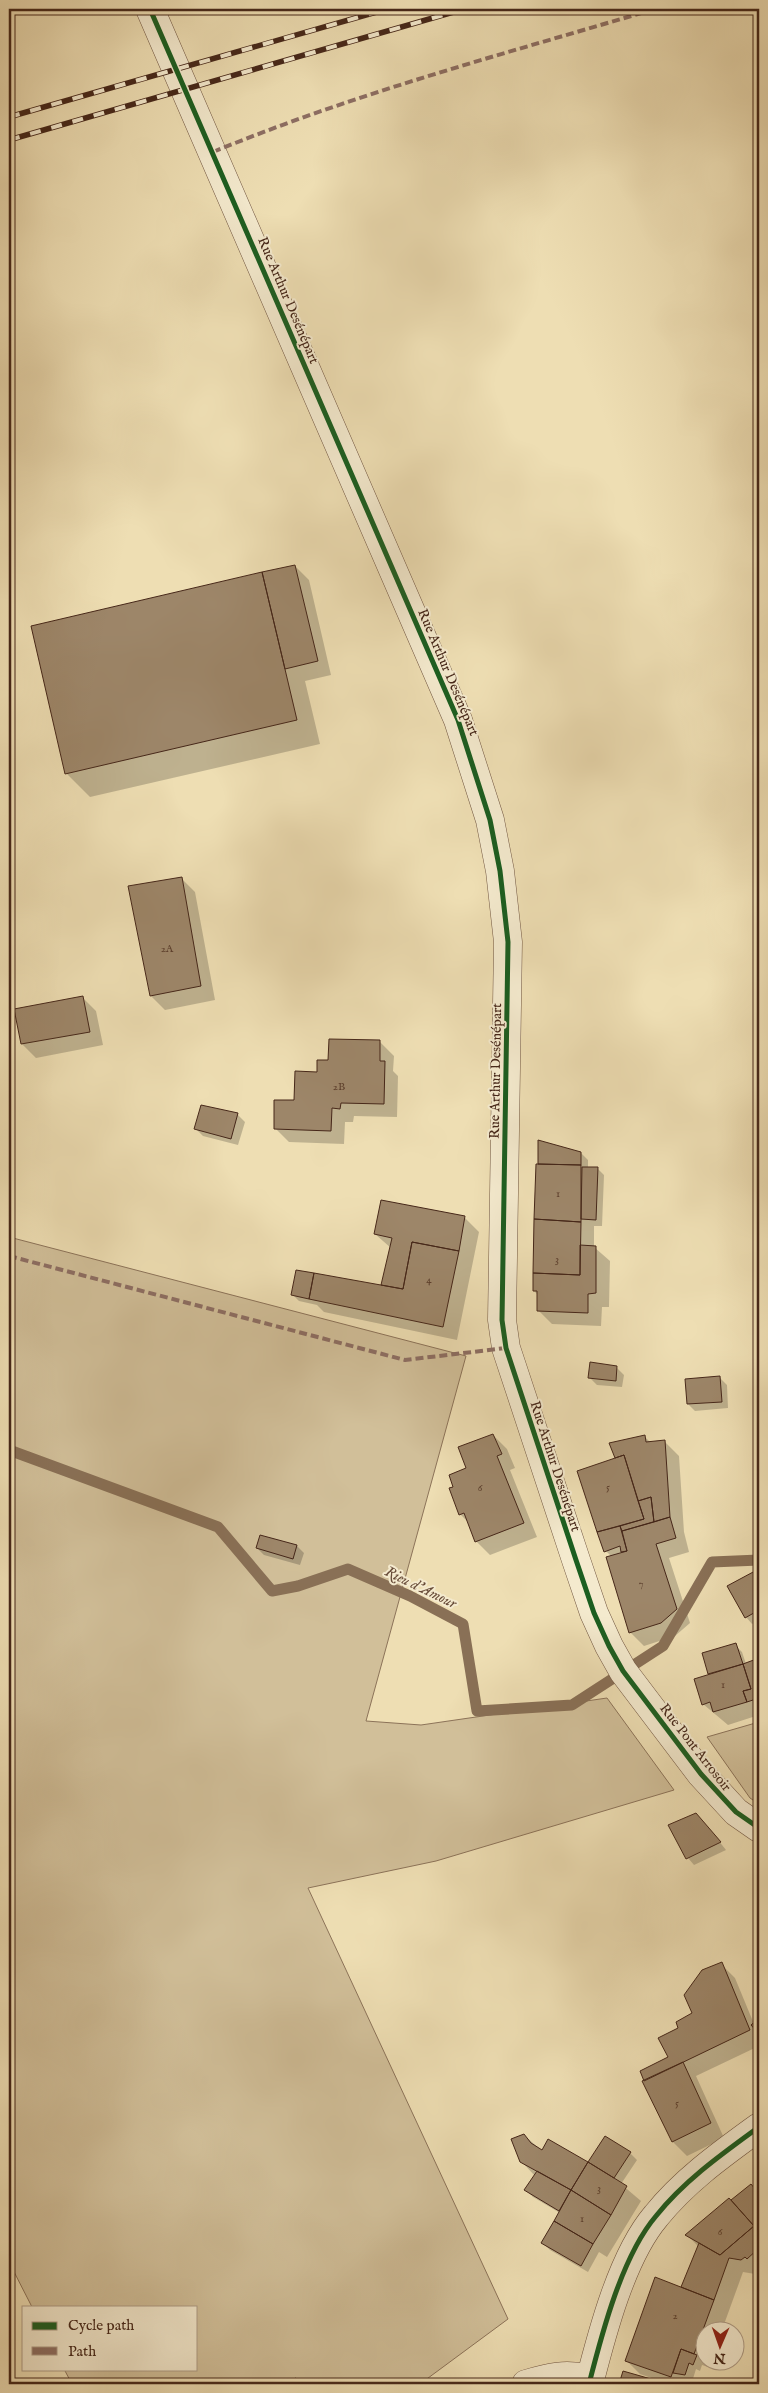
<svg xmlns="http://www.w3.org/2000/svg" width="768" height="2393" viewBox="0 0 768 2393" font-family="'IM FELL English',serif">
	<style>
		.green { fill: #d1bf99; stroke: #8c7359 }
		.shadow { fill: #0003 }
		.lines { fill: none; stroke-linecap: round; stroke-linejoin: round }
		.stream { stroke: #897056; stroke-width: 11 }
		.building { fill: #9d8669; stroke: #462719 }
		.minor-casing { stroke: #705540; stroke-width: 29 }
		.minor { stroke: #f4eace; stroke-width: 28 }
		.rail-casing { stroke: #462719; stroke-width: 5.5 }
		.rail { stroke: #f4eace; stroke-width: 4; stroke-dasharray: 11; stroke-linecap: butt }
		.quiet { stroke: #8d6e63; stroke-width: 4; stroke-dasharray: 8 4; stroke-linecap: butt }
		.cycleway-casing { stroke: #f4eace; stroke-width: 8 }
		.cycleway { stroke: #1b5e20; stroke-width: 5 }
		.labels { text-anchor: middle; stroke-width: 4; stroke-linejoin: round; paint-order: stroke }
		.number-label { font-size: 11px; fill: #5c3f2d }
		.street-label { font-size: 14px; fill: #462719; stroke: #f4eace }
		.water-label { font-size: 15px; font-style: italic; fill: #674b38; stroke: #f4eace }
	</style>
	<rect width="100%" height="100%" fill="#eedeb3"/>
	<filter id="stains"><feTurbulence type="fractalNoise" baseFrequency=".004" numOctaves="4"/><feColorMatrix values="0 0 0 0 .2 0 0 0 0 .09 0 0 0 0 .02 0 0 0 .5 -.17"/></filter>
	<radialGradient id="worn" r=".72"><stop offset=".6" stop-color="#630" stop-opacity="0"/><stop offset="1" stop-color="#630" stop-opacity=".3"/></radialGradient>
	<path class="green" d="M9 1237 466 1356 366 1721 421 1725 607 1698 674 1790 436 1861 308 1888 508 2319 420 2384H72L64 2369H196V2307H32L9 2262Z
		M759 1722V1804L750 1798 707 1737Z"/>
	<path class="shadow" d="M295 566 309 580 331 675 305 681 320 744 90 797 66 773 262 573Z
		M181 878 195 892 215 1000 165 1010 151 996Z
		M82 997 96 1011 103 1045 36 1058 22 1044 16 1010Z
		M380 1042 394 1056 393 1071 398 1076 397 1117 354 1116 353 1122H345L344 1144 289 1142 275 1128 330 1061Z
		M238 1115 245 1122 238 1145 203 1136 196 1129Z
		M581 1153 588 1160V1168H597L604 1175 602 1226H594V1247L610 1261 609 1307H602L601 1326 552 1324 538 1310V1295L534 1291 541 1165 539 1163Z
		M465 1218 479 1232 457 1340 324 1312 317 1305 299 1301 292 1294 382 1287 391 1248 375 1234Z
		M617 1368 624 1375 622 1387 597 1385 590 1378Z
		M720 1378 727 1385 728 1408 695 1411 688 1404Z
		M493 1435 507 1449 515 1468 510 1470 537 1537 490 1555 476 1541 469 1523 460 1514 455 1488Z
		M645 1437 651 1443 665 1442 679 1456 684 1532 689 1552 669 1558 690 1623 675 1636 644 1646 630 1632 612 1557 606 1551 579 1472 617 1459 611 1444Z
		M261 1536 297 1546 304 1553 300 1565 264 1555 257 1548Z
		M754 1573 759 1578V1620L752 1624 746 1617Z
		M735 1645 742 1652 746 1664 759 1660V1707H757L759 1715 728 1725 703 1704 711 1675 704 1654Z
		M703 1821 726 1850 694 1865 688 1858Z
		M721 1964 735 1978 754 2024 759 2020V2046L696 2076 724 2138 687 2156 673 2142 642 2072 670 2058 680 2029 694 2014Z
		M524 2135 543 2152 596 2169 630 2153 637 2160 621 2184 641 2201 607 2257 599 2252 588 2272 550 2250 543 2243 560 2213 533 2197 526 2190 535 2176 521 2161Z
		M751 2186 759 2194V2270L755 2274 743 2272 722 2330H706V2360H711L708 2367 702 2365 700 2371 696 2369 692 2382 688 2381 687 2384H669L640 2374 626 2360 682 2289 699 2247 687 2235Z
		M623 2373 650 2380 654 2384H620Z"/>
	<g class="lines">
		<path class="stream" d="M9 1450 218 1527 272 1591 298 1586 348 1569 410 1596 463 1624 477 1711 572 1705 663 1646 712 1562 759 1560"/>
	</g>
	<path class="building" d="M295 565 318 661 285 669 262 572Z
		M262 572 297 720 65 774 31 626Z
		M182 877 201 986 150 996 128 886Z
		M83 996 90 1032 21 1044 14 1009Z
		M329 1039 380 1040V1061H385L384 1104 341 1103 340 1109 332 1108 331 1131 274 1129V1100H294L295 1071 317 1072V1060H328Z
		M201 1105 238 1113 231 1139 194 1129Z
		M538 1140 581 1152V1165L538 1164Z
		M536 1164 581 1165V1222L534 1219Z
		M582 1167H598L596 1220 581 1219Z
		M381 1200 465 1216 459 1251 412 1242 403 1289 381 1285 392 1238 374 1234Z
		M534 1219 581 1222 580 1275 533 1273Z
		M412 1242 459 1251 443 1327 309 1299 314 1273 403 1289Z
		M580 1245 596 1246V1293L588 1294V1313L537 1311V1291H533V1273L580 1275Z
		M757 1262H759V1287H756Z
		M296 1270 314 1273 309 1299 291 1295Z
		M590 1362 617 1366 616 1381 588 1378Z
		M720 1376 722 1402 687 1404 685 1379Z
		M493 1434 502 1454 497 1456 524 1523 475 1542 464 1513 459 1515 449 1488 453 1487 449 1475 466 1468 458 1447Z
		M645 1435 646 1442 665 1440 670 1517 654 1522 651 1497 638 1501 624 1455 615 1458 609 1443Z
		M624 1455 644 1519 597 1532 577 1471Z
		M651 1497 654 1522 622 1531 620 1526 644 1519 638 1501Z
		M670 1517 676 1538 656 1544 677 1609 661 1623 629 1633 606 1557 627 1551 622 1531Z
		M620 1526 627 1551 621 1552 620 1546 604 1552 597 1532Z
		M260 1535 297 1545 293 1559 256 1548Z
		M755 1571 759 1580V1610L745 1618 727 1586Z
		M736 1643 743 1664 708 1674 702 1653Z
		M759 1658V1698L747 1702 743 1691 751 1689 743 1664Z
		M743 1664 751 1689 743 1691 747 1702 713 1712 710 1702 702 1705 694 1679Z
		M696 1813 721 1842 686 1859 668 1825Z
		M722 1962 750 2030 644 2081 640 2071 668 2057 658 2038 678 2028 676 2022 692 2013 684 1995 702 1970Z
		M759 1969V1980L754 1973Z
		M759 2018V2034L751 2025Z
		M683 2062 711 2123 672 2142 642 2081Z
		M524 2134 531 2143 542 2150 548 2139 588 2162 571 2190 520 2162 511 2139Z
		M605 2136 631 2152 614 2178 588 2162Z
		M588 2162 627 2186 611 2215 571 2190Z
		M537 2171 571 2190 559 2211 524 2190Z
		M751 2184 759 2194V2248L747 2259 745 2257 741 2260 729 2258 714 2300 681 2287 699 2243 720 2255 754 2226 731 2200Z
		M571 2190 611 2215 593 2244 554 2221Z
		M729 2198 754 2226 720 2255 685 2235Z
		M554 2221 593 2244 581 2266 541 2243Z
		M655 2277 714 2300 694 2354 681 2349 671 2377 625 2361Z
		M681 2349 697 2355 693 2365 689 2363 685 2375 673 2373Z
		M623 2371 651 2379 649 2384H619Z
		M296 2378 299 2384H284Z"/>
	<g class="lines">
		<defs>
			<path id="minor" d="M150 9 458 720 490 820 500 871 508 942 502 1320 506 1348 576 1560 594 1613 609 1646 623 1671 701 1774 736 1812 759 1828
				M526 2384C549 2377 566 2373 590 2379
				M589 2384C602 2333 622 2256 656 2216 685 2180 722 2154 759 2127"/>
		</defs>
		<use href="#minor" class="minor-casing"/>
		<use href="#minor" class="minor"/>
		<defs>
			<path id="rail" d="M9 117 387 9
				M9 140 464 9"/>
		</defs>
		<use href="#rail" class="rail-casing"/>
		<use href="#rail" class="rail"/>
		<path class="quiet" d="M213 152C356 93 507 53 655 9
			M9 1256 405 1360 506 1348"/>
		<defs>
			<path id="cycleway" d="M150 9 458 720 490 820 500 871 508 942 502 1320 506 1348 576 1560 594 1613 609 1646 623 1671 701 1774 736 1812 759 1828
				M589 2384C602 2333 622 2256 656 2216 685 2180 722 2154 759 2127"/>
		</defs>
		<use href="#cycleway" class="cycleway-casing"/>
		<use href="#cycleway" class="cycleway"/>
	</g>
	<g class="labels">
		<g class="number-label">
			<text x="167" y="952">2A</text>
			<text x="339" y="1090">2B</text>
			<text x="558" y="1197">1</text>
			<text x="557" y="1263">3</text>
			<text x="429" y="1283">4</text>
			<text x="608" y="1490">5</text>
			<text x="480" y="1491">6</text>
			<text x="641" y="1587">7</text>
			<text x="723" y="1688">1</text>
			<text x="677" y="2106">5</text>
			<text x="599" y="2192">3</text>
			<text x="582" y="2222">1</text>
			<text x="720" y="2235">6</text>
			<text x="675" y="2319">2</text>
		</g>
		<g class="street-label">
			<text transform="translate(289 300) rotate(67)" y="5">Rue Arthur Desénépart</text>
			<text transform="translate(449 672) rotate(67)" y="5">Rue Arthur Desénépart</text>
			<text transform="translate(495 1071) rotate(-89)" y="5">Rue Arthur Desénépart</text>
			<text transform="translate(556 1466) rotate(72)" y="5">Rue Arthur Desénépart</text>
			<text transform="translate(696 1747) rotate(52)" y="5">Rue Pont Arrosoir</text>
		</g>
		<g class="water-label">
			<text transform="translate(421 1587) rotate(26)" y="5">Rieu d'Amour</text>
		</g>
	</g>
	<rect width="768" height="2393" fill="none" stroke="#eedeb3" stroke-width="30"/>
	<rect x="10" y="10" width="748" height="2373" fill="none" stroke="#462719" stroke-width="2.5"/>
	<rect x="15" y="15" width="738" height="2363" fill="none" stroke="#462719"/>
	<rect x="22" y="2306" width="175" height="65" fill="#f4eace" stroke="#ae9c86"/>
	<rect x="32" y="2322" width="25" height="8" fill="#1b5e20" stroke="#ae9c86"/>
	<text x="68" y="2330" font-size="15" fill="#462719">Cycle path</text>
	<rect x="32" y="2347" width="25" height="8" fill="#8d6e63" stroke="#ae9c86"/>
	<text x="68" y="2356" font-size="15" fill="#462719">Path</text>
	<g transform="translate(720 2346) rotate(182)"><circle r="24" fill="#f4eace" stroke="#ae9c86"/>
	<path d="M0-4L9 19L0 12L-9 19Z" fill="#8f2418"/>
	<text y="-8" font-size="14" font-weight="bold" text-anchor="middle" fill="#462719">N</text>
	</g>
	<rect width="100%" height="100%" filter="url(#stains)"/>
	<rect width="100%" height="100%" fill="url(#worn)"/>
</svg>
